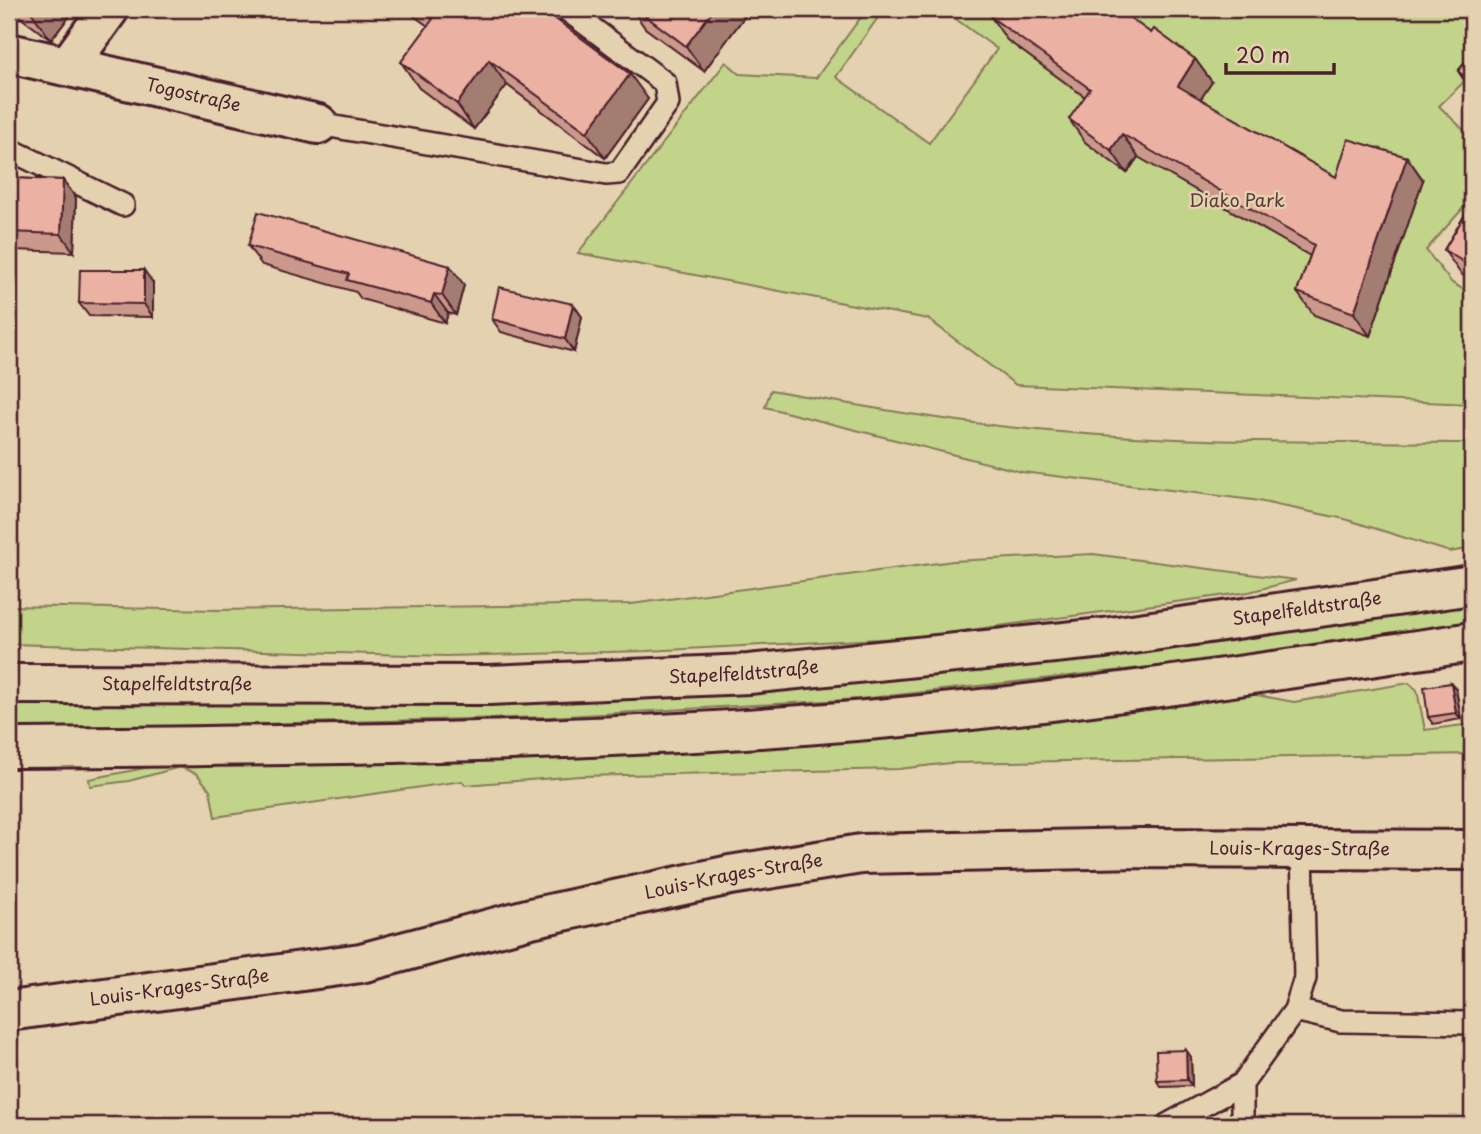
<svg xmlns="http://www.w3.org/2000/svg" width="1481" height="1134" viewBox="0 0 1481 1134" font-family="'Playpen Sans',sans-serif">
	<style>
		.green { fill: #c1d489; stroke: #867a5a; stroke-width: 2 }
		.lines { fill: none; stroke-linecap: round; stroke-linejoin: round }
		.lane-casing { stroke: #4a1f2b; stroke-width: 26 }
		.street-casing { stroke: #4a1f2b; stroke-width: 44 }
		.secondary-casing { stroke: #4a1f2b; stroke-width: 44 }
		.primary-casing { stroke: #4a1f2b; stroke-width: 44 }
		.lane { stroke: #e4d1af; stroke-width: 21 }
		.street { stroke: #e4d1af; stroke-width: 38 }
		.secondary { stroke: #e4d1af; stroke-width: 38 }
		.primary { stroke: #e4d1af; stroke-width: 38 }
		.wall { fill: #ca998c; stroke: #4a1f2b; stroke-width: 2 }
		.shaded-wall { fill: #a47d72; stroke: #4a1f2b; stroke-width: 2 }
		.building { fill: #ebb2a3; stroke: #4a1f2b; stroke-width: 2 }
		.labels { text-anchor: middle; stroke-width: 5; stroke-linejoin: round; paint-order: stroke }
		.street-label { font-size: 18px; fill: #4a1f2b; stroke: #e4d1af }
		.park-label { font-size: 18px; fill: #5c3a39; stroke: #e4d1af }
	</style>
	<rect width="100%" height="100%" fill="#e4d1af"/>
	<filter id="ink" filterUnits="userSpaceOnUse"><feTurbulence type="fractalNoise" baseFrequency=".0143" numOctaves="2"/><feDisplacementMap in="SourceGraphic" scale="14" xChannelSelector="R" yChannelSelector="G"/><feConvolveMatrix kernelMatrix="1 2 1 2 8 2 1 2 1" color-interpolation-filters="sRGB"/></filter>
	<g filter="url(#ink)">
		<path class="green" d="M867 9H884L836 77 929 143 997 49 942 9H1472V74L1439 106 1472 138V198L1426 250 1452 283 1472 294V404L1016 385 928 319 578 253 726 62 740 74 816 78Z
			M771 390C859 406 948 422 1038 430 1182 444 1328 441 1472 443V548L1450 552 1345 519 1253 500 1022 472 765 407Z
			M1093 554 1296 580 1249 592 918 637 647 651 446 656 9 644V606L218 610 631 604 953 561Z
			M1472 598V621L1267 654 860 699 549 717 9 730V704L275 703Z
			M1409 683 1417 690 1425 730 1472 724V754L950 763 899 769 580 776 465 785 462 781 215 817 210 790 197 774 180 767 129 781 90 786 89 779 180 761 675 753 922 732 1241 692 1294 702Z"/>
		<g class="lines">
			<defs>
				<path id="lane" d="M318 124 606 174 619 173 668 103 665 83 566 9
					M9 149 123 205
					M1295 1010 1341 1021 1472 1023
					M1167 1125 1242 1084
					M1242 1125V1084L1295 1010 1305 978 1302 849"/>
				<g id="street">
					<path id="s1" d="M9 53 318 124"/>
					<path d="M68 66 109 9"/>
				</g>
				<g id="secondary">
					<path id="s2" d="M9 1011 361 963 531 918 730 875 861 854 1140 848 1472 850"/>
				</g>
				<g id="primary">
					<path id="s3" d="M9 684 489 685 749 674 1104 638 1472 585"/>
					<path d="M9 748C323 745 639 744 953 712 1127 694 1299 667 1472 642"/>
				</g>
			</defs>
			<use href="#lane" class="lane-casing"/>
			<use href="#street" class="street-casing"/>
			<use href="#secondary" class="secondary-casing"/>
			<use href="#primary" class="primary-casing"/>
			<use href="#lane" class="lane"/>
			<use href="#street" class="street"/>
			<use href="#secondary" class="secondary"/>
			<use href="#primary" class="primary"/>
		</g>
		<path class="wall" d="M9 9H75L51 40Z
			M404 9H551L560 21 559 22 648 99 605 158 507 85 474 129 419 88 401 62 428 26Z
			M632 9H750L704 71 645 28Z
			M991 17 1151 33 1195 59 1212 82 1200 99 1336 177 1407 157 1423 180 1370 336 1314 315 1297 292 1310 256 1138 157 1127 173 1085 142 1069 119 1085 97 1007 40Z
			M1472 54V92L1458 71Z
			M9 178 63 180 76 198 74 252 12 250 11 312H9Z
			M1472 203V281L1461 274 1444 250Z
			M248 246 464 285 456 315 448 313 445 323 361 299 356 292 262 265Z
			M153 283V317L89 316 79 303Z
			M573 304 582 317 574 352 501 332 492 319Z
			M1451 683 1456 689 1461 719 1433 724 1428 717Z
			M1186 1050 1191 1057 1192 1086 1161 1087 1157 1081Z"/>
		<path class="shaded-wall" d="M29 9H75L51 40Z
			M539 9H551L560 21 554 30Z
			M714 9H750L704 71 686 46Z
			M1195 59 1212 82 1194 109 1178 86Z
			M489 60 507 85 474 129 457 104Z
			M630 74 648 99 605 158 587 132Z
			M1122 134 1138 157 1127 173 1111 150Z
			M1407 157 1423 180 1370 336 1354 313Z
			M63 180 76 198 74 252 61 234Z
			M9 246 12 250 11 312 9 308Z
			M450 266 464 285 456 315 442 295Z
			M144 270 153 283V317L144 304Z
			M434 294 448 313 445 323 431 303Z
			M573 304 582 317 574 352 565 339Z
			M1451 683 1456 689 1461 719 1456 713Z
			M1186 1050 1191 1057 1192 1086 1187 1080Z"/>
		<path class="building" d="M420 9H542L630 74 587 132 489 60 457 104 401 62 433 19Z
			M636 9H714L686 46Z
			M997 9H1118L1151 33 1154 29 1195 59 1178 86 1336 177 1348 139 1407 157 1354 313 1297 292 1314 245 1122 134 1111 150 1069 119 1090 89 991 17Z
			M1472 54V83L1458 71Z
			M1472 101V112L1467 107Z
			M9 178 63 180 61 234 9 232Z
			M1472 203V267L1444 250Z
			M258 212 450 266 442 295 434 294 431 303 347 280 349 274 248 246Z
			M80 270H144V304L79 303Z
			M499 287 573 304 565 339 492 319Z
			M1451 683 1456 713 1428 717 1424 687Z
			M1186 1050 1187 1080 1157 1081 1156 1051Z"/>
	</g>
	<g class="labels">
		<g class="street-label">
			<text dy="6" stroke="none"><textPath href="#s1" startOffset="189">Togostraße</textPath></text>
			<text dy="6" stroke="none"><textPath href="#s3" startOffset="1302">Stapelfeldtstraße</textPath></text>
			<text dy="6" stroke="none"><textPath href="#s3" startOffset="735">Stapelfeldtstraße</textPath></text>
			<text dy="6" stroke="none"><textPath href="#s3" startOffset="168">Stapelfeldtstraße</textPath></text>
			<text dy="6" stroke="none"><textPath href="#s2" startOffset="1306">Louis-Krages-Straße</textPath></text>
			<text dy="6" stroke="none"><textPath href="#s2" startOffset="738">Louis-Krages-Straße</textPath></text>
			<text dy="6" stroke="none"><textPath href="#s2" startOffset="172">Louis-Krages-Straße</textPath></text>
		</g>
		<g class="park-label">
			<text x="1237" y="207">Diako Park</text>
		</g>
	</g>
	<rect width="1481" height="1134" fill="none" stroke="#e4d1af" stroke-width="35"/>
	<rect x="18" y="18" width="1446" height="1099" fill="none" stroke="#4a1f2b" stroke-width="2.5" filter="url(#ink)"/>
	<path d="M1226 63v10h108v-10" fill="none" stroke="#4a1f2b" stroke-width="3.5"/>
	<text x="1236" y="63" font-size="21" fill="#4a1f2b" stroke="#e4d1af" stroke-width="5" paint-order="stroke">20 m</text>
</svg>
